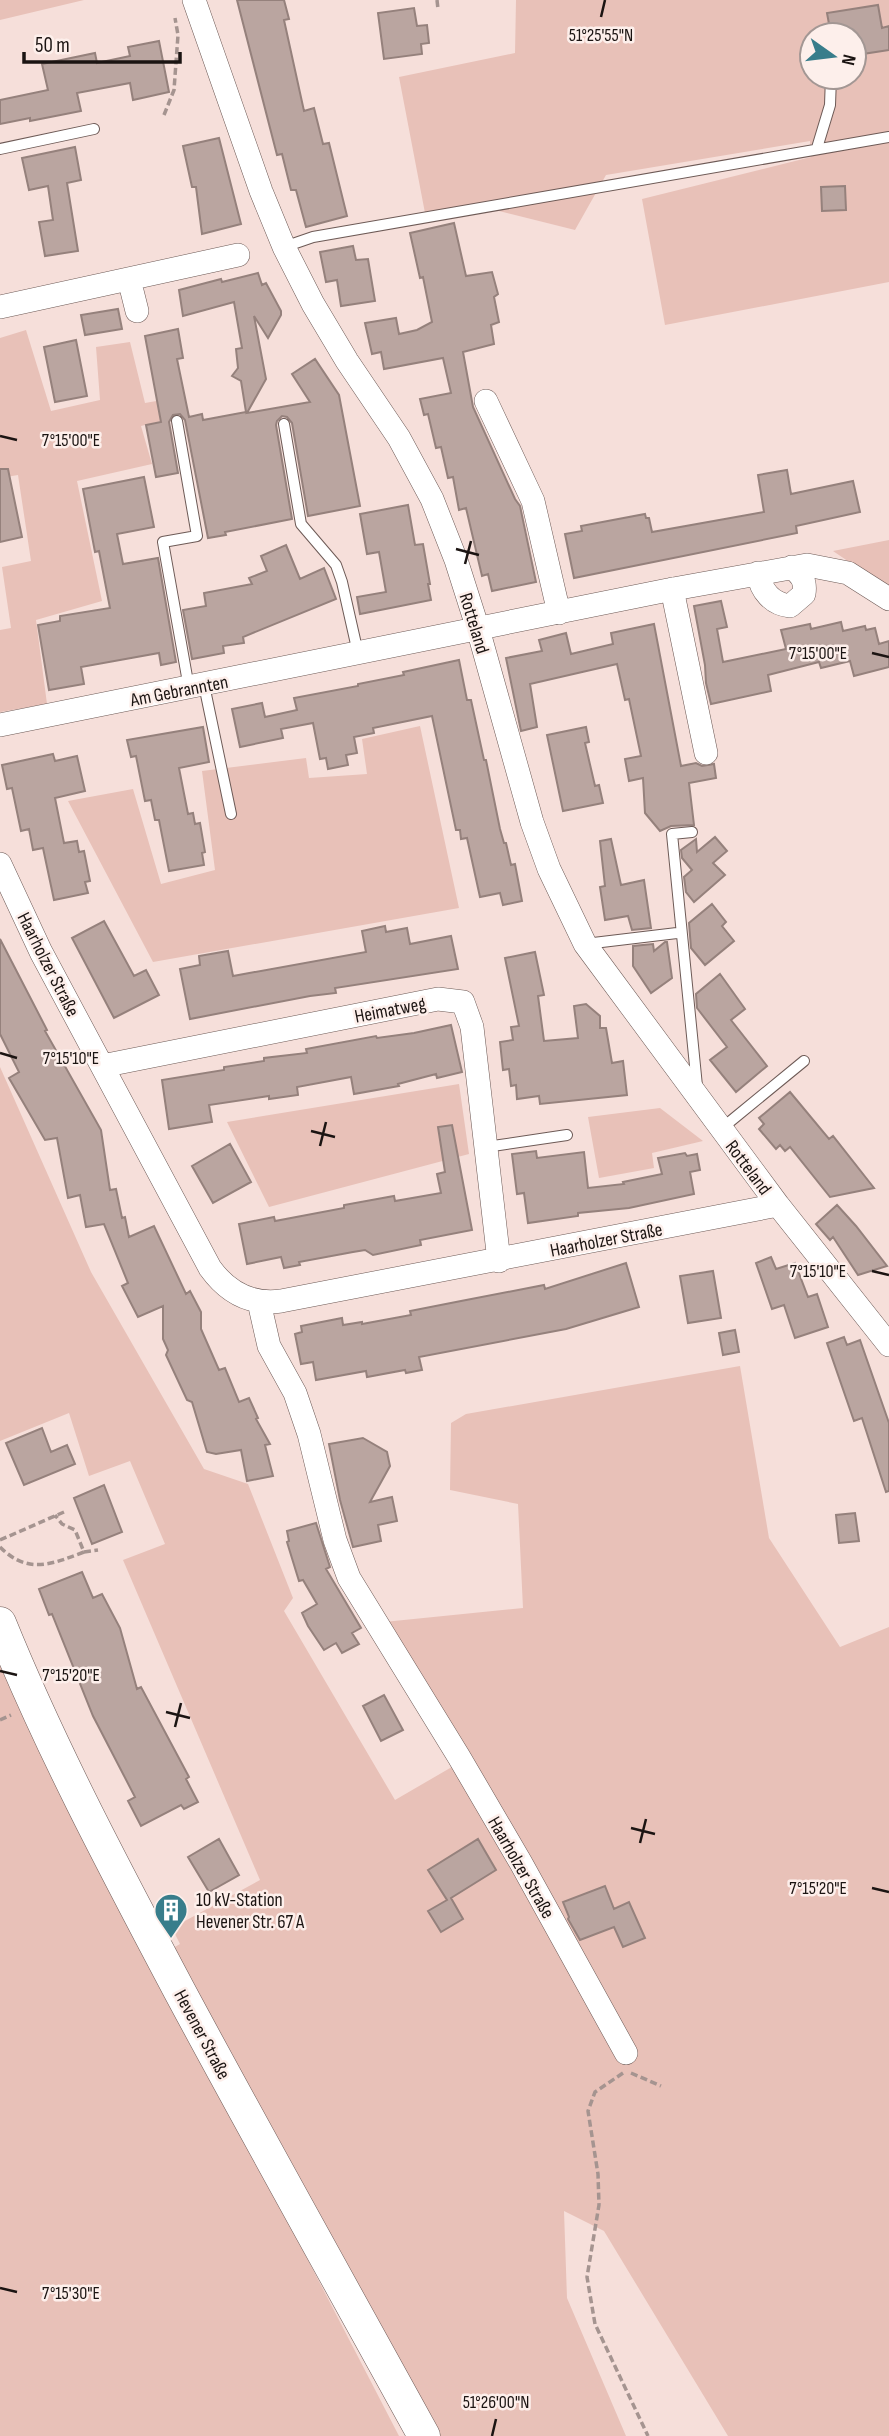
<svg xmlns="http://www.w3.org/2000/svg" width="889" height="2436" viewBox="0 0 889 2436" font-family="'Sofia Sans Condensed',sans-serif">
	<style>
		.green { fill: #e8c1b8; fill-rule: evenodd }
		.building { fill: #baa5a0; stroke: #95817c; stroke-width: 2 }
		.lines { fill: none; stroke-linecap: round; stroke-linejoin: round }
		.lane-casing { stroke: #6d5a56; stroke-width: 12 }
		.street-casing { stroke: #6d5a56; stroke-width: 24 }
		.secondary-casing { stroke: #6d5a56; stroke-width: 33 }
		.path { stroke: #a59490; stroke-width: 3.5; stroke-dasharray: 7 3.5; stroke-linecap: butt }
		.lane { stroke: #fff; stroke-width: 10 }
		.street { stroke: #fff; stroke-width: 23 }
		.secondary { stroke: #fff; stroke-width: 32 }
		.ticks { fill: none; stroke: #1b1412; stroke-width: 2.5 }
		.labels { text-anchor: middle; stroke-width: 5; stroke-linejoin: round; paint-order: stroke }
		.street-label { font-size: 19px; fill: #1b1412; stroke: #fdefeb }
		.poi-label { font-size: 19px; fill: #1b1412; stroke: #fdefeb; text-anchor: start }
		.ticks-label { font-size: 18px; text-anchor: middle; fill: #1b1412; stroke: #fdefeb; stroke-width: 5; stroke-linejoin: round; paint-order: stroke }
	</style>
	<rect width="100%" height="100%" fill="#f6dfda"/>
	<path class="green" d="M0 0H84L0 20Z
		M516 0H889V282L665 325 642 199 811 157 810 141 606 175 575 230 471 204 425 213 399 77 515 53ZM812 35H854V77H812Z
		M26 330 51 411 100 400 96 347 130 342 145 403 162 400 166 420 141 426 152 464 77 481 102 601 36 620 47 704 0 712V630L11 628 2 567 31 561 18 475 0 478V338Z
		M889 540V589L833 551Z
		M420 726 459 908 153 962 68 801 133 789 161 884 215 870 202 771 306 758 309 778 367 774 362 739Z
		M0 1067 91 1272 204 1469 248 1484 293 1598 284 1611 395 1800 457 1764 384 1622 523 1608 518 1504 450 1490 451 1423 466 1414 740 1366 769 1538 840 1647 889 1627V2436H728L604 2231 564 2211 567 2298 626 2436H434L168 1951 180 1944 172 1928 260 1880 123 1560 165 1544 130 1461 89 1476 69 1413 0 1441Z
		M459 1084 469 1154 269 1207 227 1122Z
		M660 1108 703 1141 652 1153 654 1168 599 1178 588 1117Z
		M0 1635 265 2177 399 2436H0Z"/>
	<path class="building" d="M237 0H284L289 19 284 20 304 111 314 108 323 144 329 143 347 216 306 227 296 190H291L282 154 277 155Z
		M878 5 882 28 889 26V50L856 55 854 35H831L827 13Z
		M414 8 417 26 427 25 429 43 421 44 422 54 384 59 378 13Z
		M159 41 169 92 133 100 130 83 77 93 81 111 30 121V118L0 124V100L48 90 42 64 95 53 97 63 130 56 128 47Z
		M219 138 241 224 202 234 196 187H192L183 146Z
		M75 147 81 180 67 183 78 251 45 256 39 222 53 220 48 186 29 190 22 158Z
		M845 186 846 210 822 211 821 187Z
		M454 223 466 276 492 272 498 294 494 297 499 322 491 325 494 344 463 352 473 407 515 499 520 506 536 582 492 591 488 574 482 576 466 508 459 510 453 477 448 478 441 447 436 448 428 414 424 415 420 399 451 393 443 358 384 369 381 352 372 354 365 323 396 318 399 334 417 330 432 322 423 277 420 278 410 233Z
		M353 246 356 260 368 259 375 301 341 306 337 280 326 282 320 252Z
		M258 273 262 285 266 283 281 311V315L268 338 254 316 266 379 247 413 310 402 292 374 315 359 339 395 360 506 308 516 292 423 287 417 282 416 277 421 276 425 292 519 225 532 226 535 208 538 185 420 180 414 173 415 169 422 178 473 156 477 146 425 161 422 145 336 178 329 183 358 177 359 189 417 202 414 203 420 246 412 241 381 232 376 238 368 236 349 242 348 234 302 183 316 179 290 221 279 222 282Z
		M118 309 122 329 85 335 81 315Z
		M76 340 87 396 55 402 44 347Z
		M0 469H8L22 537 0 542Z
		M787 470 791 494 853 481 860 512 796 526 797 533 574 578 565 534 582 531 581 526 645 514 646 518H649L652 532 764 512 758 475Z
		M144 477 154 527 117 534 123 564 158 558 176 662 161 665 159 653 81 667 84 684 49 690 38 625 60 621V616L110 608 99 551 95 552 83 489Z
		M408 505 415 545 423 544 430 584H428L431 600 360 614 357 597 386 592 379 552 367 554 360 514Z
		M286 545 300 579 324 568 336 599 243 637 244 643 223 646 224 653 192 659 183 610 206 606 204 593 252 584 249 578 267 571 261 556Z
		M721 601 727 627 717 629 723 662 786 649 781 630 810 624 811 629 841 622 843 631 865 626 866 630 875 628 879 644 889 641V667L854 676 850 661 821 668 819 662 768 675 771 691 711 704 706 683 705 665 694 606Z
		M654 624 681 766 696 763 702 766 714 764 716 778 689 783 694 825 671 826 660 831 645 813 643 778 629 781 625 759 641 756 629 699 625 700 617 664 530 684 537 727 521 731 506 658 542 651 539 640 566 633 571 654 613 644 611 633Z
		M459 660 467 700H471L484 760H486L500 829 504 843H506L511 865 515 864 522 901 503 905 500 893 480 897 467 838 461 839 460 830H456L432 716 373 728 374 733 354 737 357 753 346 755 348 765 328 769 326 758 320 759 313 723 281 729 283 738 240 747 232 709 262 703 265 717 297 710 294 698 358 686V684L404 675 403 672Z
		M203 727 209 762 179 768 188 814 193 813 195 824 200 823 205 852 202 853 204 865 169 871 159 820H155L151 800 145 801 136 756 131 757 127 740Z
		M586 727 589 742 585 743 595 786 599 785 603 803 563 811 547 735Z
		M53 754 55 761 77 756 85 791 55 798 64 843 77 841 79 852 84 851 90 881 85 882 88 893 54 900 43 848 33 850 29 829 21 831 12 788 7 789 2 765Z
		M715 837 727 851 713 863 725 875 694 902 686 892 684 877 692 870 682 858 681 850 696 839 697 852Z
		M611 839 621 885 644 880 651 928 632 930 628 916 605 920 600 887 605 886 600 841Z
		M712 904 726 922 722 926 734 941 705 965 691 948 689 923Z
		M104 921 134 976 146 970 159 995 114 1018 72 938Z
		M385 926 386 932 407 928 410 944 451 936 458 969 335 988 336 993 310 996 190 1019 180 969 200 965 199 956 228 951 233 976 366 952 362 931Z
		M0 939 47 1030 45 1031 101 1130 110 1190 116 1189 122 1218 125 1217 129 1237 154 1226 186 1294 190 1291 201 1312V1329L219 1370 225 1368 239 1402 249 1398 258 1418 256 1419 270 1444 265 1445 273 1476 247 1481 241 1450 216 1454 207 1452 192 1402 187 1400 166 1355 168 1350 163 1339V1306L138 1317 122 1286 128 1283 104 1224 86 1227 80 1195 68 1198 57 1138 45 1140 9 1078 19 1072 0 1034Z
		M665 942H667L672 978 651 993 633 966V946L653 944 654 951Z
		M535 952 544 995 538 996 544 1041 578 1038 574 1006 586 1004 600 1016V1028H606L612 1063 623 1061 627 1095 540 1104 539 1096 517 1099 516 1085 511 1086 509 1069 503 1070 500 1042 513 1040 511 1027 519 1026 505 958Z
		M720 974 745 1009 731 1020 767 1066 736 1092 710 1060 727 1047 697 1008 696 994Z
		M451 1025 462 1072 437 1078 436 1074 398 1084 399 1086 354 1094 351 1077 297 1087 298 1095 269 1099V1096L209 1105 212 1122 169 1129 162 1080 224 1070V1067L264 1061V1058L307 1053 306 1049 376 1036 377 1038 414 1033Z
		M790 1092 829 1139 833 1136 874 1188 830 1197 790 1147 785 1151 780 1145 776 1149 759 1129 764 1124 759 1118Z
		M452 1125 472 1230 420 1240 421 1245 373 1255 365 1250 353 1252 299 1262 300 1265 284 1268 281 1257 247 1264 239 1224 274 1217 275 1221 344 1208V1205L394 1196 395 1201 441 1193 437 1174 445 1172 438 1127Z
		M230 1144 251 1182 213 1203 192 1166Z
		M536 1151 537 1158 584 1152 588 1188 624 1184 623 1182 662 1174 658 1158 685 1153 687 1156 697 1154 700 1170 690 1172 694 1194 629 1208 578 1213V1216L528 1223 524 1193 517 1194 512 1154Z
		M837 1205 856 1226 887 1266 858 1275 833 1237 830 1240 816 1224Z
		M771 1257 776 1269 795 1263 808 1297 817 1294 828 1327 795 1338 784 1305 772 1309 756 1263Z
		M626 1263 639 1307 566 1329 419 1357 422 1370 406 1373 405 1370 367 1377 366 1371 316 1380 313 1362 301 1364 295 1334 302 1332 301 1326 342 1318 343 1325 362 1322V1324L411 1315 410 1311 461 1301 544 1285 545 1289Z
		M713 1271 721 1318 688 1323 680 1276Z
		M735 1330 739 1352 723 1355 719 1333Z
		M844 1337 847 1345 860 1340 889 1423V1491L886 1492 862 1418 854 1421 827 1343Z
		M42 1428 51 1452 67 1445 75 1464 24 1485 6 1443Z
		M363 1438 387 1452 390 1466 370 1502 392 1497 397 1521 378 1525 381 1541 353 1547 340 1500 329 1444Z
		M104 1485 122 1532 92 1544 74 1498Z
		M855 1513 859 1541 839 1543 836 1515Z
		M316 1523 330 1567 326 1569 361 1628 352 1633 359 1644 342 1653 336 1643 324 1650 308 1626 302 1613 317 1604 303 1580 299 1581 287 1542 289 1541 287 1531Z
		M82 1572 93 1598 102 1594 120 1628 137 1689 141 1687 189 1777 186 1779 198 1802 184 1809 181 1805 141 1826 128 1801 135 1797 93 1716 52 1614 49 1615 39 1589Z
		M384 1695 403 1730 381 1741 363 1706Z
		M219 1839 239 1875 209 1892 188 1857Z
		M478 1839 496 1870 451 1898 463 1919 441 1932 428 1911 447 1900 428 1870Z
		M605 1886 614 1909 629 1902 645 1938 623 1947 614 1927 580 1940 568 1919 569 1917 563 1902Z"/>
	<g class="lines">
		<defs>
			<path id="lane" d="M817 148 830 105 831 77
				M0 149 94 129
				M284 247 313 237 889 137
				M177 421 197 536 163 542 189 688
				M284 424 301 524 336 565 342 582 358 653
				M204 685 231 814
				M692 832 672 834 697 1086
				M585 944 677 933
				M721 1129 804 1061
				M486 1147 567 1135"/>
			<path id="street" d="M194 0 261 191 284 247 313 304 347 361 399 438 432 499 456 560 478 629 532 822 549 869 585 944 778 1205
				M129 279 137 311
				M0 307 238 255
				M486 401 533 501 559 613
				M758 573C761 591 772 604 790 606L804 594C806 581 802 576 792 567
				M672 589 706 753
				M0 725 668 590 807 565 848 573 889 599
				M0 864 41 952 210 1268C228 1293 251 1305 281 1301L778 1205 889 1345
				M102 1066 438 999 463 1002 472 1027 499 1261
				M259 1302 269 1346 295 1393 309 1434 335 1540 349 1578 459 1757 521 1863 626 2053"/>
			<path id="secondary" d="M0 1623C51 1749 115 1869 179 1990 259 2139 342 2287 424 2436"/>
		</defs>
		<use href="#lane" class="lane-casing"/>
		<use href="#street" class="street-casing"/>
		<use href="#secondary" class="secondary-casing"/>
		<path class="path" d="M437 0 438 9
			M164 115 174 90 178 35 175 18
			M0 1540 64 1512
			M0 1547C28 1575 52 1564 84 1552L75 1530 62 1524 55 1515
			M84 1552 98 1550
			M0 1720 11 1715
			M623 2073 595 2092 588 2111 598 2174 599 2205 587 2277 595 2324 648 2436
			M631 2073 661 2086"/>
		<use href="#lane" class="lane"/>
		<use href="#street" class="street"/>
		<use href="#secondary" class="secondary"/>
	</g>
	<path class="ticks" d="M601 17 605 0M0 436 17 440M456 549 479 555M465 564 471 541M872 653 889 657M0 1053 17 1058M311 1131 335 1137M320 1146 326 1122M872 1271 889 1275M0 1671 17 1675M166 1712 190 1718M175 1727 181 1703M631 1828 655 1834M640 1843 646 1819M872 1888 889 1892M0 2288 17 2292M492 2436 496 2419"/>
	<defs>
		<symbol id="building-pin" viewBox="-11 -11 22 30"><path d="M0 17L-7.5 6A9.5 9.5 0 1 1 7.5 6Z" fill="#387d8b" stroke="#fdefeb"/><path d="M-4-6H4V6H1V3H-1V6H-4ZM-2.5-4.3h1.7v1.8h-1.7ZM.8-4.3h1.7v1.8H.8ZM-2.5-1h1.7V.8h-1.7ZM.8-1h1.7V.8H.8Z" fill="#fff"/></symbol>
	</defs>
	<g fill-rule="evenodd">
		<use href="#building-pin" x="152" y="1891" width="38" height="52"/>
	</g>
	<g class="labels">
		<g class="street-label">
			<text transform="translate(475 623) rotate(73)" y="7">Rotteland</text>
			<text transform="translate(179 690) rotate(-11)" y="7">Am Gebrannten</text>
			<text transform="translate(49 964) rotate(63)" y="7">Haarholzer Straße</text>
			<text transform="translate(390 1009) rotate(-11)" y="7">Heimatweg</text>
			<text transform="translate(749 1167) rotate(53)" y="7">Rotteland</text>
			<text transform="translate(606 1239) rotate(-11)" y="7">Haarholzer Straße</text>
			<text transform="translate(522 1867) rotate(60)" y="7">Haarholzer Straße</text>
			<text transform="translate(203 2034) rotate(62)" y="7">Hevener Straße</text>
		</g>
		<g class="poi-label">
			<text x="196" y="1906">10 kV-Station<tspan x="196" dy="22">Hevener Str. 67 A</tspan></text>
		</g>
	</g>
	<g class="ticks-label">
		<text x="601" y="41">51°25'55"N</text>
		<text x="71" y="446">7°15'00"E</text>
		<text x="818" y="659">7°15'00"E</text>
		<text x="71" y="1064">7°15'10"E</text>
		<text x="818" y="1277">7°15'10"E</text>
		<text x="71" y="1681">7°15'20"E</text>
		<text x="818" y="1894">7°15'20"E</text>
		<text x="71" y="2299">7°15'30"E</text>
		<text x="496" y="2408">51°26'00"N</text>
	</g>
	<g transform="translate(833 56) rotate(104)"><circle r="33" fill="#fdefeb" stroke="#a39794" stroke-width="2"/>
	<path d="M0-5L12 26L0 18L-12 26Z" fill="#387d8b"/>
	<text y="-10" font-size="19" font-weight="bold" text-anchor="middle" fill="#1b1412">N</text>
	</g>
	<path d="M24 52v10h156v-10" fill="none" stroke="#1b1412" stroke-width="3.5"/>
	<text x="35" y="52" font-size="21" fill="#1b1412" stroke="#fdefeb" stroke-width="5" paint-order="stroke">50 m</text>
</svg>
